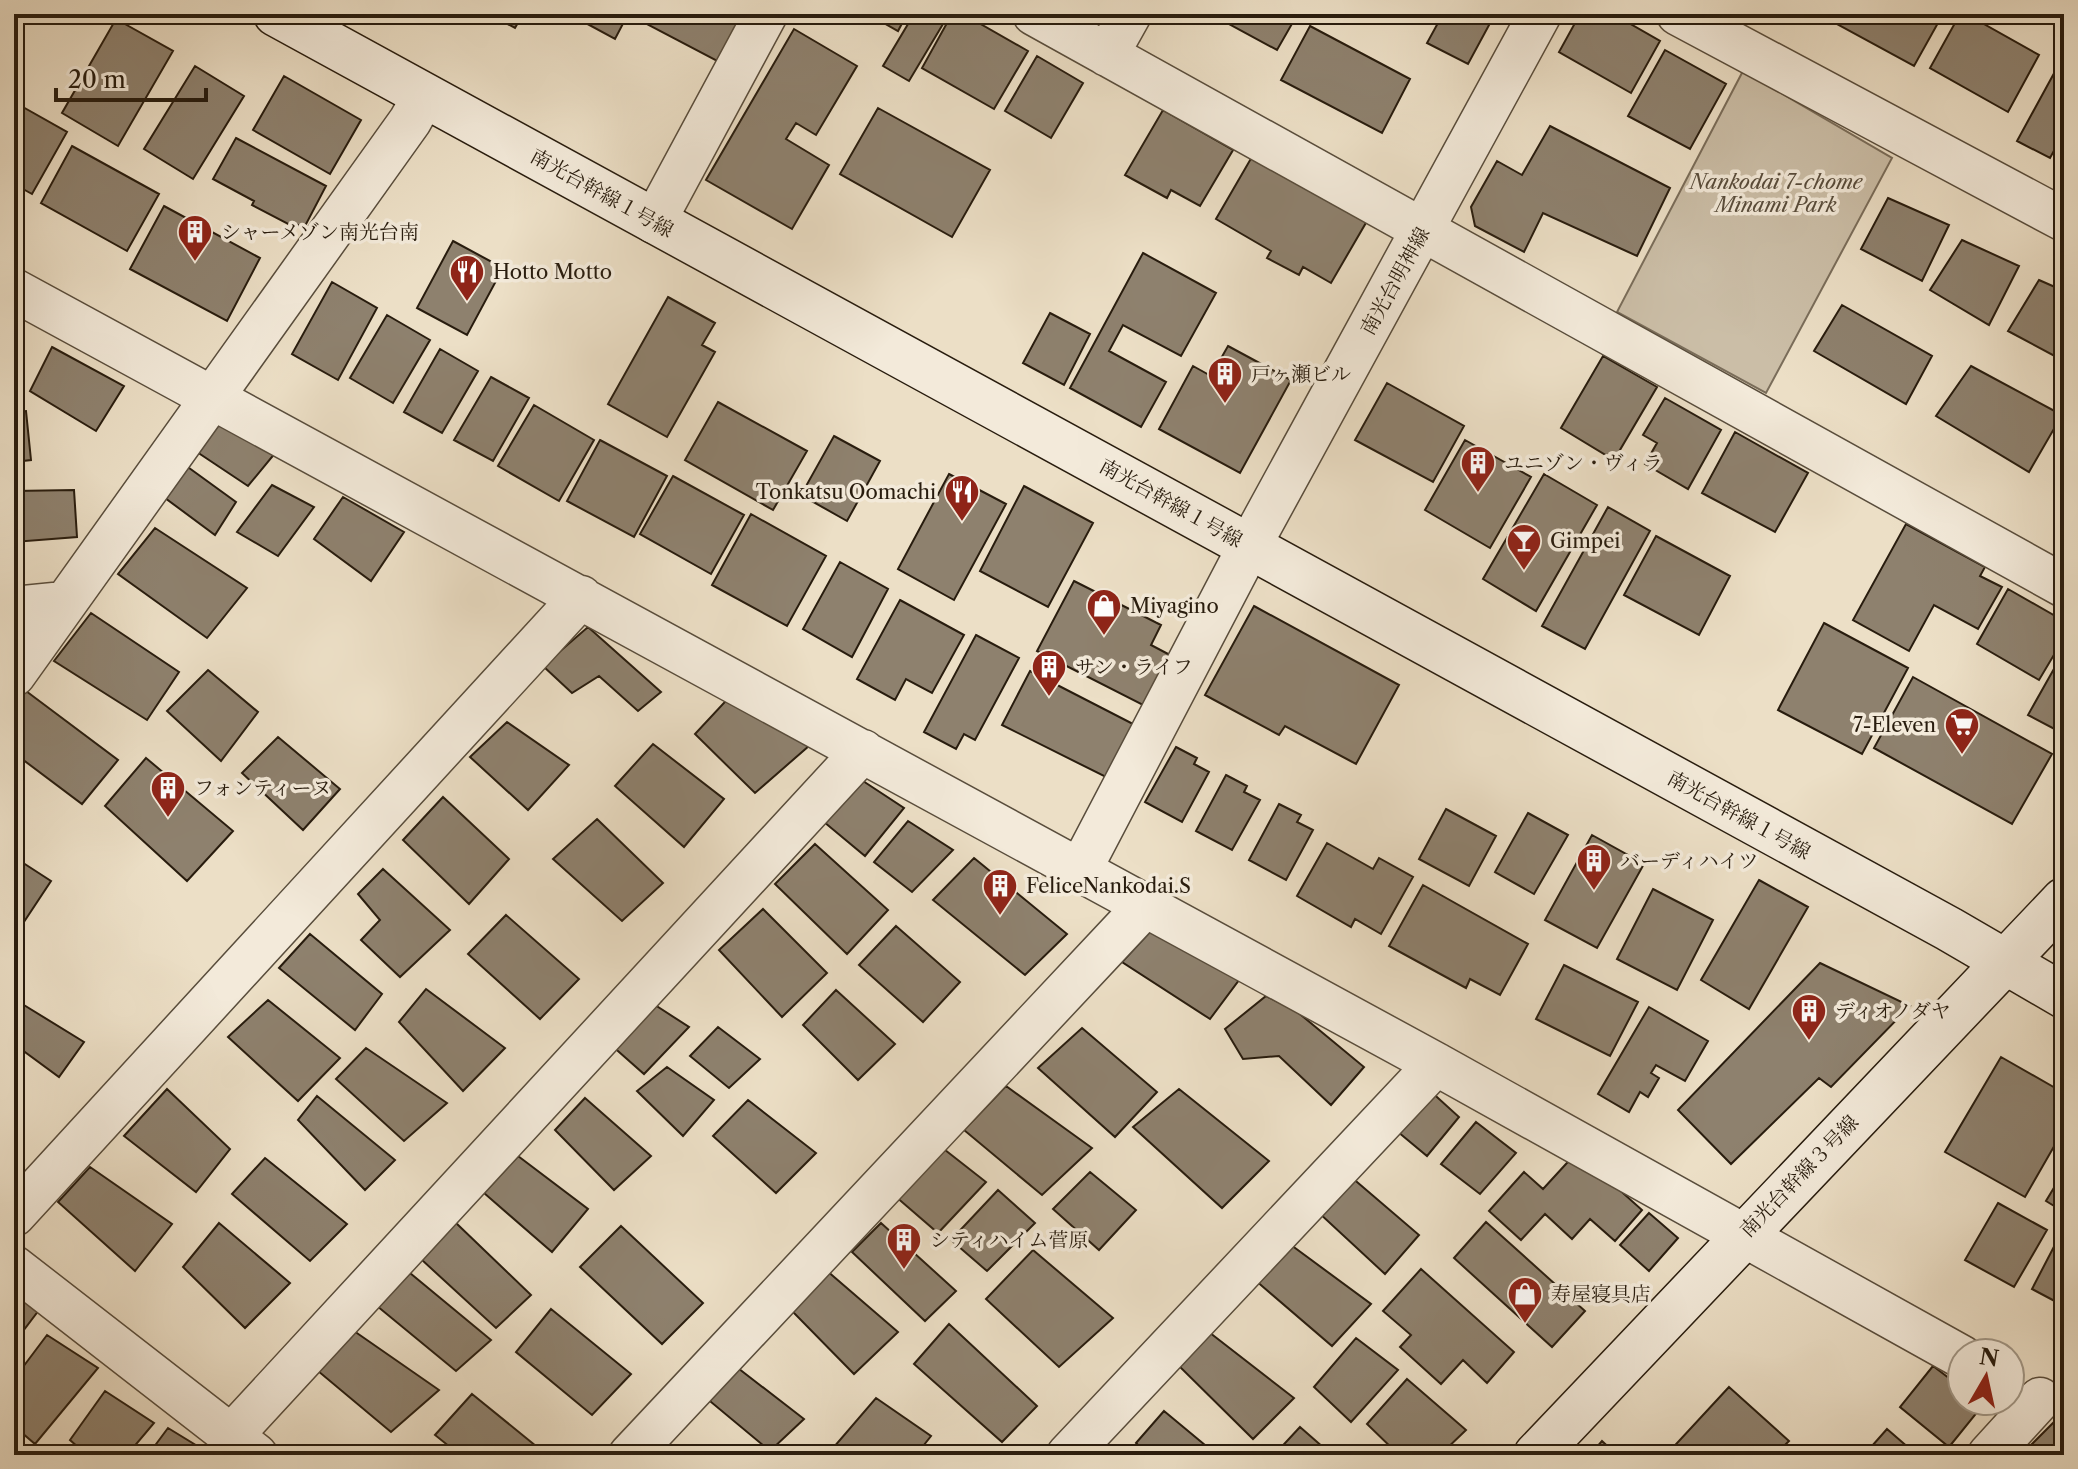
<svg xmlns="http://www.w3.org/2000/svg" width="2078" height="1469" viewBox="0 0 2078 1469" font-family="'Libre Caslon Text','Noto Serif JP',serif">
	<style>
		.green { fill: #cbbea7; stroke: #7a6d5a; stroke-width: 2 }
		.building { fill: #8e816e; stroke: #281c0e; stroke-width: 2 }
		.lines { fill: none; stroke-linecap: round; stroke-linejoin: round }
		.street-casing { stroke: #594d3c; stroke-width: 45 }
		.secondary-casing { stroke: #281c0e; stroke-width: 47 }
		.street { stroke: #f3eada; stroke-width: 42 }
		.secondary { stroke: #f3eada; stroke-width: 44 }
		.labels { text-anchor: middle; stroke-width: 7; stroke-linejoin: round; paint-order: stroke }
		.park-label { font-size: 20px; font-style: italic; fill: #594d3c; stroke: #f3eada }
		.street-label { font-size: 20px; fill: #281c0e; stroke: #f3eada }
		.poi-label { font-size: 20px; fill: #281c0e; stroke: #f3eada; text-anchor: start }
	</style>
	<rect width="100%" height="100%" fill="#ecdfc6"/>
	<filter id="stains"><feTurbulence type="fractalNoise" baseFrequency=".0025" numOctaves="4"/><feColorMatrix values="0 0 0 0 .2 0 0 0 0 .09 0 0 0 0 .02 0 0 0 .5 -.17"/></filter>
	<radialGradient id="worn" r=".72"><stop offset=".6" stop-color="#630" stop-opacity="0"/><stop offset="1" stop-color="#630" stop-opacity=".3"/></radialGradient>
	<path class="green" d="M1743 71 1892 158 1766 393 1617 312Z"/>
	<path class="building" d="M489 14H523L515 28Z
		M569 14H747L721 63 628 14 615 39Z
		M868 14H907L898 31Z
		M914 14H949L909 81 883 66Z
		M952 14H963L1028 51 994 109 922 68Z
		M1230 14H1310L1307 20 1297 15 1277 50 1225 22Z
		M1421 14H1495L1468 64 1427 43 1438 23Z
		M1580 14H1613L1660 41 1631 93 1559 52Z
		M1838 14H1943L1914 66 1833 22Z
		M1960 14H1966L2039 55 2008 112 1930 68Z
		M116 19 173 51 118 146 62 113Z
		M1310 26 1410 79 1382 133 1281 80Z
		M794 29 857 66 816 135 796 123 786 139 829 165 792 229 706 180Z
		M1665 50 1726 84 1690 149 1628 116Z
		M2064 55V140L2061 138 2050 158 2017 141Z
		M1037 56 1083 83 1051 138 1005 111Z
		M195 66 244 96 193 179 144 149Z
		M284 76 361 120 330 174 253 130Z
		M14 102 67 132 32 194 14 184Z
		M878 108 990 170 952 237 840 174Z
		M1163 110 1233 150 1200 206 1171 190 1167 198 1125 175Z
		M1550 126 1670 188 1637 256 1543 213 1524 252 1475 226 1471 207 1497 161 1522 175Z
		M236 138 326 186 304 228 294 223 292 226 252 205 254 201 213 179Z
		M72 146 159 194 127 251 41 203Z
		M1253 155 1367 221 1331 283 1303 267 1299 275 1267 258 1271 251 1216 219Z
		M1888 198 1949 225 1922 281 1861 249Z
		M164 206 260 258 227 321 130 269Z
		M1962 240 2019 266 1989 325 1930 290Z
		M453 241 503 268 467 335 417 308Z
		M1143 253 1216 293 1181 356 1123 325 1109 351 1166 382 1141 427 1070 388Z
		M2039 280 2064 291V361L2008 331Z
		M332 282 377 308 338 380 292 354Z
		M668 297 715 323 702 345 715 352 667 437 608 404Z
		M1842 305 1932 356 1906 404 1814 351Z
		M1050 313 1090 334 1064 385 1023 363Z
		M387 315 430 340 393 403 350 378Z
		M1228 346 1291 380 1240 473 1159 429 1193 366 1211 376Z
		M52 347 124 386 96 431 30 391Z
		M440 349 478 371 442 433 404 412Z
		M1603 356 1657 387 1614 460 1561 428Z
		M1971 366 2062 415 2029 472 1936 416Z
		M491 377 529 398 493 461 454 440Z
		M1387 383 1464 426 1433 482 1355 440Z
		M1665 398 1721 430 1688 489 1645 464 1657 443 1643 435Z
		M718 402 807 451 773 510 685 460Z
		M534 405 594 440 559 501 498 466Z
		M26 411 31 460 14 462V412Z
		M211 417 276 452 248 486 191 448Z
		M1735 432 1808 473 1775 532 1702 493Z
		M834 436 880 461 847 521 801 495Z
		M600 440 667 476 634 537 567 501Z
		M1465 440 1531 477 1490 548 1425 510Z
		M185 465 236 502 215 535 161 495Z
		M949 474 1006 504 954 600 898 569Z
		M1544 474 1597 505 1536 611 1483 579Z
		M673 476 744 515 711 574 640 534Z
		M272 485 314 507 278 556 237 532Z
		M1024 486 1093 523 1048 607 980 571Z
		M74 490 77 537 14 542V491Z
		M343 497 404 532 371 581 314 539Z
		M1608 507 1650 531 1585 649 1542 626Z
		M751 514 826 556 787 626 712 585Z
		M1906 524 1985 567 1980 576 2002 587 1978 629 1934 605 1909 651 1853 620Z
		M155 528 247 588 207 638 118 574Z
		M1656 536 1730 576 1699 635 1624 595Z
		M840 562 888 589 852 657 803 629Z
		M1074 581 1161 625 1151 645 1170 655 1143 705 1037 651Z
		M2008 589 2064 621V638L2039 680 1977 644Z
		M900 600 964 635 932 693 906 679 895 700 857 679Z
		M1254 606 1399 685 1356 764 1285 726 1279 735 1205 695Z
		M91 613 179 672 147 720 54 661Z
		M1824 623 1908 668 1862 754 1778 710Z
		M588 627 661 692 638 711 599 676 572 693 543 666Z
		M976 635 1019 658 975 740 964 734 956 749 924 732Z
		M2064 651V734L2028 715Z
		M208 670 258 712 221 761 167 711Z
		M1030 671 1135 725 1108 778 1002 725Z
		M1913 677 2052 754 2012 824 1874 748Z
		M26 691 118 760 82 804 14 753V708Z
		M735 691 810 745 755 793 695 734Z
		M507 722 569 765 528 810 470 757Z
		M278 737 340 789 303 830 242 773Z
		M653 744 724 799 684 847 615 786Z
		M1176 747 1197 758 1194 764 1209 772 1182 822 1145 802Z
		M146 758 233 831 187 881 105 806Z
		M1226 775 1247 786 1244 792 1260 800 1232 850 1196 831Z
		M863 781 904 808 865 856 824 822Z
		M443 797 509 859 469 904 403 840Z
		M1279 804 1301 815 1297 822 1313 830 1286 880 1249 860Z
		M1446 809 1496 836 1469 886 1419 859Z
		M1528 813 1568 835 1534 894 1495 872Z
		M597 819 663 883 622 921 553 859Z
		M908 821 953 850 912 892 874 862Z
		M1592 835 1644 864 1597 948 1545 920Z
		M1327 843 1373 869 1379 858 1413 877 1381 934 1355 919 1351 927 1297 896Z
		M815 844 888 910 847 954 775 884Z
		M14 857 51 881 14 937Z
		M974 858 1067 934 1025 975 933 900Z
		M383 869 450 930 400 977 361 940 380 920 358 894Z
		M1759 880 1808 907 1749 1009 1701 980Z
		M1423 885 1528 944 1500 995 1470 979 1466 988 1389 946Z
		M1653 889 1713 920 1677 990 1617 959Z
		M763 909 827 973 782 1017 719 950Z
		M506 915 579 979 540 1019 468 954Z
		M896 926 960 982 923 1022 859 965Z
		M1155 926 1242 976 1210 1019 1122 962Z
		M310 934 382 994 355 1030 279 968Z
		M1820 963 1910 1006 1831 1087 1819 1078 1731 1164 1678 1110Z
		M1564 965 1638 1002 1610 1056 1536 1019Z
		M426 989 505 1048 463 1091 399 1022Z
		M836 990 895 1044 858 1080 803 1025Z
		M1266 996 1295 1010 1364 1067 1331 1105 1279 1056 1243 1059 1225 1029Z
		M268 1000 340 1058 298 1101 228 1037Z
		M19 1002 84 1042 59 1077 14 1044V1008Z
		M652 1003 689 1027 644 1074 610 1044Z
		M1649 1007 1708 1041 1685 1081 1656 1065 1651 1073 1659 1078 1648 1097 1640 1092 1629 1112 1598 1094Z
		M718 1027 760 1059 729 1088 690 1056Z
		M1082 1028 1157 1092 1115 1137 1038 1068Z
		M366 1048 447 1103 404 1141 336 1079Z
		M2001 1057 2064 1093V1129L2025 1197 1945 1152Z
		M667 1067 714 1100 683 1136 637 1091Z
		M1006 1086 1092 1148 1042 1195 964 1130Z
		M1427 1088 1459 1117 1427 1156 1392 1127Z
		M167 1089 230 1149 196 1192 124 1136Z
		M1179 1089 1269 1161 1222 1208 1133 1127Z
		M317 1096 395 1160 365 1190 298 1120Z
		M585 1098 651 1156 614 1190 555 1130Z
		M748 1100 816 1153 776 1193 713 1136Z
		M1476 1122 1516 1153 1480 1194 1441 1164Z
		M940 1146 986 1182 938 1233 895 1196Z
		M1577 1152 1642 1210 1615 1241 1590 1219 1572 1239 1545 1214 1521 1240 1489 1211 1524 1172 1543 1189Z
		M518 1156 588 1209 552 1252 484 1193Z
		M265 1158 347 1224 310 1261 232 1194Z
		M90 1167 172 1224 135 1271 58 1202Z
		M2064 1171V1212L2046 1201Z
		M1090 1172 1136 1210 1099 1250 1053 1209Z
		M1350 1176 1419 1235 1385 1274 1318 1212Z
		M998 1190 1035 1223 987 1271 951 1240Z
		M1998 1203 2047 1230 2014 1287 1965 1260Z
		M1649 1213 1678 1238 1649 1271 1620 1245Z
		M455 1222 531 1295 496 1328 422 1260Z
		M1486 1222 1585 1311 1552 1347 1454 1258Z
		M219 1223 290 1283 245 1328 183 1267Z
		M881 1223 956 1291 925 1321 852 1252Z
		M621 1226 703 1303 662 1344 580 1267Z
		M2059 1237 2064 1240V1306L2032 1289Z
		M1287 1242 1371 1304 1332 1346 1255 1280Z
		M1033 1250 1113 1318 1059 1367 986 1299Z
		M1421 1269 1514 1352 1487 1383 1463 1360 1441 1384 1400 1347 1411 1335 1383 1311Z
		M826 1270 898 1332 854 1374 793 1312Z
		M410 1273 491 1340 456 1371 377 1306Z
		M14 1286 42 1306 14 1343Z
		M551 1309 631 1374 592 1415 516 1352Z
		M949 1324 1037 1406 1002 1442 914 1364Z
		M1205 1329 1294 1398 1253 1439 1176 1363Z
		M354 1331 439 1390 391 1432 318 1371Z
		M47 1335 98 1368 35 1444 14 1426V1379Z
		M1356 1338 1398 1370 1351 1422 1314 1387Z
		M734 1365 804 1419 770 1451 705 1397Z
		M1933 1366 1962 1388V1401H1978L1983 1405 1949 1447 1900 1407Z
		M1407 1379 1466 1430 1440 1455H1399L1367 1424Z
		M1729 1387 1789 1441 1775 1455H1666Z
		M105 1391 154 1423 127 1455H87L70 1440Z
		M472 1394 547 1455H460L435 1435Z
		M876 1398 931 1436 916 1455H827Z
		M1164 1411 1217 1455H1148L1136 1443Z
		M2055 1421 2064 1430V1455H2021Z
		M1300 1427 1332 1455H1274Z
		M168 1428 212 1455H148Z
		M1887 1429 1917 1455H1864Z
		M1602 1441 1617 1455H1590Z"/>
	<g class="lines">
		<defs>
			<path id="street" d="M1034 14 2064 586
				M1678 14 2064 220
				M1107 55 1130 14
				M654 222 766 14
				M14 290 1436 1064 1962 1357
				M14 608 64 603
				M14 675 410 121 424 96
				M1080 870 1249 547 1540 14
				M14 1215 581 597
				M14 1267 256 1455
				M231 1436 863 751
				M630 1455 1146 905
				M1068 1455 1436 1064
				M1989 1455 2040 1399"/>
			<path id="secondary" d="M276 14 1949 929 2064 996
				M1536 1455 2064 900"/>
		</defs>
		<use href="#street" class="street-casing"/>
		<use href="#secondary" class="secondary-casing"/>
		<use href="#street" class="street"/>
		<use href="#secondary" class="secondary"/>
	</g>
	<defs>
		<symbol id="building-pin" viewBox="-11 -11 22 30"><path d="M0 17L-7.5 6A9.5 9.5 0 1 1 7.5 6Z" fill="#8f2418" stroke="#f3eada"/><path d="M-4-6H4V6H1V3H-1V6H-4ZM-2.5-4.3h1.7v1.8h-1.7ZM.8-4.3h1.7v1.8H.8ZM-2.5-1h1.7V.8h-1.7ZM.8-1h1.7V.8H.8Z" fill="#fff"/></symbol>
		<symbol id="restaurant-pin" viewBox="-11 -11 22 30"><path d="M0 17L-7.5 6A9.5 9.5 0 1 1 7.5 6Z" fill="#8f2418" stroke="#f3eada"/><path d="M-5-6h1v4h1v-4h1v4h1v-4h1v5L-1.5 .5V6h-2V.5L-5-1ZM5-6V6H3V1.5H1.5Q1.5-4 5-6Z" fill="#fff"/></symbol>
		<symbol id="bar-pin" viewBox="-11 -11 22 30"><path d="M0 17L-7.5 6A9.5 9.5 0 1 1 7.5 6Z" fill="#8f2418" stroke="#f3eada"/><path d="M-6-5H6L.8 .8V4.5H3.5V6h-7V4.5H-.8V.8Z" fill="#fff"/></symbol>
		<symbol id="shop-pin" viewBox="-11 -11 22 30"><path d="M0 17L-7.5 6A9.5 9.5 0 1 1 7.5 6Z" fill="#8f2418" stroke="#f3eada"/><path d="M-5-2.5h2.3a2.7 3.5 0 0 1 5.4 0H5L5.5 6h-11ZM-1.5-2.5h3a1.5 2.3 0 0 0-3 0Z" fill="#fff"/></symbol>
		<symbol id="supermarket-pin" viewBox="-11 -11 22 30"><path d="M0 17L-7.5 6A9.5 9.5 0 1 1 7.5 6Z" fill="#8f2418" stroke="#f3eada"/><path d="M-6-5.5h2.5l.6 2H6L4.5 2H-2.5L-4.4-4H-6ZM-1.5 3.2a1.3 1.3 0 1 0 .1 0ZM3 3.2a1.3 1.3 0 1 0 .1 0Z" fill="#fff"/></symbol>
	</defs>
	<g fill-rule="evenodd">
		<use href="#building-pin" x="175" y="212" width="40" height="54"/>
		<use href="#restaurant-pin" x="447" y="252" width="40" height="54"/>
		<use href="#building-pin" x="1205" y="354" width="40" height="54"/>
		<use href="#building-pin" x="1458" y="443" width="40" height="54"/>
		<use href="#restaurant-pin" x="942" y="472" width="40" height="54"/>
		<use href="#bar-pin" x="1504" y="521" width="40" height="54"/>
		<use href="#shop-pin" x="1084" y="586" width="40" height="54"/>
		<use href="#building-pin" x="1029" y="647" width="40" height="54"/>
		<use href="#supermarket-pin" x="1942" y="705" width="40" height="54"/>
		<use href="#building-pin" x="148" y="768" width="40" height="54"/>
		<use href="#building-pin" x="1574" y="841" width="40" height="54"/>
		<use href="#building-pin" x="980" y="866" width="40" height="54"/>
		<use href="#building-pin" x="1789" y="991" width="40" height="54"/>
		<use href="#building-pin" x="884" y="1220" width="40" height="54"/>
		<use href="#shop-pin" x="1505" y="1274" width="40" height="54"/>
	</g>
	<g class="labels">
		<g class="park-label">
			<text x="1776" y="189">Nankodai 7-chome<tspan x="1776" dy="23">Minami Park</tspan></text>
		</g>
		<g class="street-label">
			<text transform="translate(602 193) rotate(29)" y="7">南光台幹線１号線</text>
			<text transform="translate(1395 281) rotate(-61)" y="7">南光台明神線</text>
			<text transform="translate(1171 503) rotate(29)" y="7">南光台幹線１号線</text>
			<text transform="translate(1739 815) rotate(29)" y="7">南光台幹線１号線</text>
			<text transform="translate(1799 1176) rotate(-46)" y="7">南光台幹線３号線</text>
		</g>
		<g class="poi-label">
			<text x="221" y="239">シャーメゾン南光台南</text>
			<text x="493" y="279">Hotto Motto</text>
			<text x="1251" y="381">戸ヶ瀬ビル</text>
			<text x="1504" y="470">ユニゾン・ヴィラ</text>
			<text x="936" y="499" text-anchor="end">Tonkatsu Oomachi</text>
			<text x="1550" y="548">Gimpei</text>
			<text x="1130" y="613">Miyagino</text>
			<text x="1075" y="674">サン・ライフ</text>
			<text x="1936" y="732" text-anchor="end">7-Eleven</text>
			<text x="194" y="795">フォンティーヌ</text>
			<text x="1620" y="868">バーディハイツ</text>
			<text x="1026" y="893">FeliceNankodai.S</text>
			<text x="1835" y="1018">ディオノダヤ</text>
			<text x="930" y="1247">シティハイム菅原</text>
			<text x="1551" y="1301">寿屋寝具店</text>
		</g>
	</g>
	<rect width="2078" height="1469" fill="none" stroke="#ecdfc6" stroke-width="48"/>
	<rect x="16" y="16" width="2046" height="1437" fill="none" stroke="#281c0e" stroke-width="4"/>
	<rect x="24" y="24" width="2030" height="1421" fill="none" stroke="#281c0e" stroke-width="2"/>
	<g transform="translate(1986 1377) rotate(9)"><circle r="38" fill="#f3eada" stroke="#a29888" stroke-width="2"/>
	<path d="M0-6L14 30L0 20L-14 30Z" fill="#8f2418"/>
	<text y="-12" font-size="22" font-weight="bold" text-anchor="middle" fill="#281c0e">N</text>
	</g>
	<path d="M56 88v12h150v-12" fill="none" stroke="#281c0e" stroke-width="4"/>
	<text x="68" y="88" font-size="24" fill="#281c0e" stroke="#f3eada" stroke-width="6" paint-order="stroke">20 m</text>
	<rect width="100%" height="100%" filter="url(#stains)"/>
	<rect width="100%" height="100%" fill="url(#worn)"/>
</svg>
